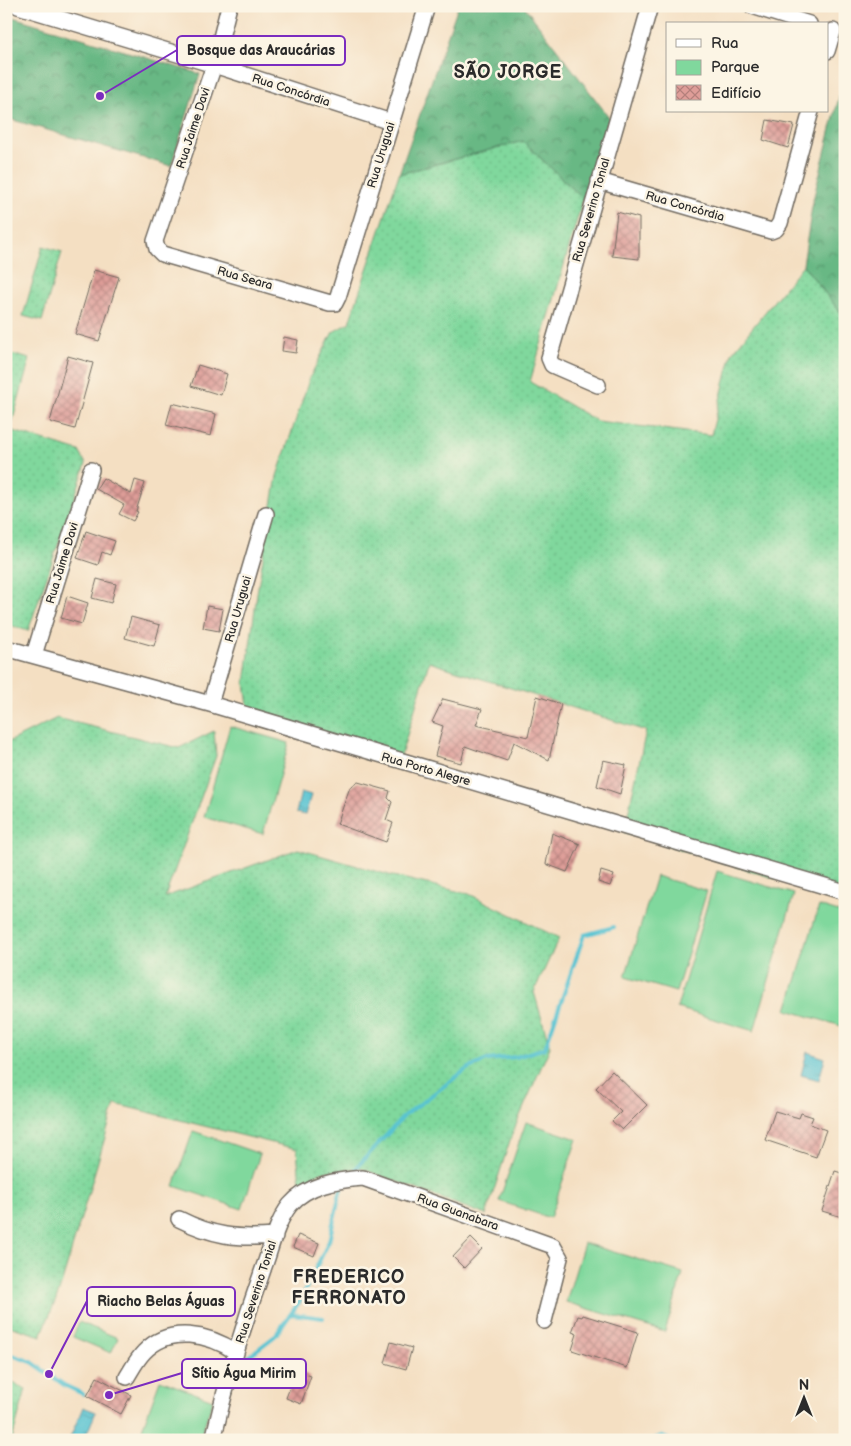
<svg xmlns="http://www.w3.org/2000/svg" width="851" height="1446" viewBox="0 0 851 1446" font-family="'Balsamiq Sans',sans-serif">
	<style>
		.grass { fill: url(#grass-dots); stroke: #568264 }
		.forest { fill: url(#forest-crowns); stroke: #4a7258 }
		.park { fill: #80d89d; stroke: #568264 }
		.water { fill: url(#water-ripples); stroke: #42777e }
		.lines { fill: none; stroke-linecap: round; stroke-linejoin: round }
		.stream { stroke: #58c3d2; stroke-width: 4 }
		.building { fill: url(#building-cross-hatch) }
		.minor-casing { stroke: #716a60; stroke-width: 18 }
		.minor { stroke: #fff; stroke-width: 15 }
		.labels { text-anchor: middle; stroke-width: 5; stroke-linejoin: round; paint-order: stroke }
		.street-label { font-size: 12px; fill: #2b2b2b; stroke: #fcf5e5 }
		.district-label { font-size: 18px; font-weight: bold; letter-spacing: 1px; fill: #2b2b2b; stroke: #fcf5e5 }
		.leader { fill: none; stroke: #7b2cbf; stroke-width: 2 }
		.callout-dot { fill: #7b2cbf; stroke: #fcf5e5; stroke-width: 2 }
		.callout { fill: #fcf5e5; stroke: #7b2cbf; stroke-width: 2 }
		.callout-label { font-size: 14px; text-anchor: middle; font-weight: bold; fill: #2b2b2b }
	</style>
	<defs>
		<pattern id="grass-dots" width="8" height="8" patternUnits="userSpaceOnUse" patternTransform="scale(1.25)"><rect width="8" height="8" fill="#80d89d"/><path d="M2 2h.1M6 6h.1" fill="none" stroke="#6fba87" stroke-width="1.8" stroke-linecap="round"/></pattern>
		<pattern id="forest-crowns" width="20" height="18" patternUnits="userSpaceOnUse" patternTransform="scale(1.25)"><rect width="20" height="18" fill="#68b884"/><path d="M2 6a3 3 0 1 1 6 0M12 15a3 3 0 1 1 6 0" fill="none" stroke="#56966c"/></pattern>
		<pattern id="water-ripples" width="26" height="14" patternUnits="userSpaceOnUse" patternTransform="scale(1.25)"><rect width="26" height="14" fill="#58c3d2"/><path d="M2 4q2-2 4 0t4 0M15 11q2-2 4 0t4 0" fill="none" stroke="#499fab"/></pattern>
		<pattern id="building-cross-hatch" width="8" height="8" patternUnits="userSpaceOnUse" patternTransform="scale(1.25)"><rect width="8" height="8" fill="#de9d98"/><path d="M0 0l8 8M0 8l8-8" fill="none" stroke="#b4807c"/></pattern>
	</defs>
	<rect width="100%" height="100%" fill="#fcf5e5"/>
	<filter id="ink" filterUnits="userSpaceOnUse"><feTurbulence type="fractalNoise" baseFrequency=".02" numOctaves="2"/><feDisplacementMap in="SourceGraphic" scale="10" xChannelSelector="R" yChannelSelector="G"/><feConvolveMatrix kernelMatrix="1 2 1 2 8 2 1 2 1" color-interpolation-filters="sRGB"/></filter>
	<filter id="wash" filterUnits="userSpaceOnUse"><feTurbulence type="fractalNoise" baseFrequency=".0096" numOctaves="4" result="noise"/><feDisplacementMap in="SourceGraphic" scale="20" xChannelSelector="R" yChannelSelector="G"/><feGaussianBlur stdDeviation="1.12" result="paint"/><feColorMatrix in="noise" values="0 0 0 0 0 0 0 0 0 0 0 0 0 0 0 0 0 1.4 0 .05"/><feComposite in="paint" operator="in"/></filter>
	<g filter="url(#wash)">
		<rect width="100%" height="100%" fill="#f4dfc2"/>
		<path class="grass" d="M523 141 583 199 530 382 597 421 711 435 732 353 803 265 845 318V900L624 832 646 731 429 662 398 765 250 722 245 683 257 593 277 476 310 377 333 332 349 323 399 174Z
			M43 246 62 252 42 321 23 316Z
			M11 354 30 359 10 430 79 451 86 464 28 631 6 624V370Z
			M57 718 179 748 214 731 216 756 165 897 298 849 389 875 469 894 559 938 534 992 550 1047 512 1134 486 1215 360 1168 321 1172 300 1184 297 1149 115 1104 59 1292 41 1336 6 1325V743Z
			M6 1380 26 1389 12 1440H6Z"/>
		<path class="forest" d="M458 6H524L609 117 583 199 523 141 399 174Z
			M6 15 200 74 171 166 6 118Z
			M845 73V318L803 265 813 200Z"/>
		<path class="park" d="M230 726 289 743 263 834 204 817Z
			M717 871 794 894 754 1031 677 1008Z
			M656 876 707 891 676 992 625 977Z
			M819 906 845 914V1027L787 1010Z
			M526 1122 577 1139 550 1218 499 1201Z
			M193 1131 260 1154 242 1209 174 1186Z
			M584 1243 683 1273 665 1332 566 1302Z
			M79 1322 118 1338 111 1353 73 1337Z
			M160 1380 213 1400 199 1440H138Z"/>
		<path class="water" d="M301 792 311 795 305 815 296 813Z
			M807 1052 825 1058 819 1080 801 1075Z
			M83 1407 96 1412 84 1440 70 1438Z"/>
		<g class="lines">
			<path class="stream" d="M356 1168 405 1115 467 1069 487 1060 516 1057 545 1048 584 935 614 927
				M292 1314 323 1318
				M6 1353 32 1362 64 1385 83 1394
				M245 1359 275 1336 300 1301 329 1241 341 1188
				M652 1440 661 1436 670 1440"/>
		</g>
		<g id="blocks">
			<path class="building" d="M767 120 794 125 788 148 763 140Z
				M617 212 639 218V259L612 256Z
				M94 270 119 277 99 341 75 334Z
				M284 337 298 340 296 353 282 351Z
				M68 356 93 363 75 429 50 422Z
				M198 365 227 374 221 395 191 386Z
				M172 403 216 414 211 436 166 425Z
				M103 478 131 494 135 480 145 483 136 511 138 512 133 521 119 514 124 505 96 489Z
				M86 531 115 541 110 555 102 552 98 565 77 558Z
				M97 579 116 584 111 603 92 598Z
				M67 596 88 603 82 624 61 618Z
				M207 606 223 609 219 631 203 628Z
				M131 617 160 625 154 646 125 638Z
				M537 696 561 704 549 760 514 742 507 761 465 746 461 763 435 756 443 726 432 722 443 699 482 709 476 725 528 737Z
				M603 760 626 765 620 794 597 786Z
				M358 782 390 791 388 798 392 802 386 820 393 823 386 842 337 824 350 787Z
				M552 833 580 844 567 872 546 864Z
				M601 871 614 875 610 886 598 882Z
				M612 1071 647 1105 622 1130 612 1121 621 1112 596 1088Z
				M775 1111 799 1118 801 1113 813 1117 810 1124 826 1130 816 1157 765 1140Z
				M835 1171 845 1174V1218L822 1211Z
				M298 1235 319 1243 314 1256 293 1247Z
				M471 1238 482 1249 464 1268 453 1257Z
				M583 1315 638 1332 627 1368 572 1350 577 1334 572 1332 578 1316 582 1317Z
				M391 1342 412 1348 406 1369 385 1363Z
				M296 1371 311 1376 301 1404 286 1398Z
				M97 1377 131 1395 121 1414 87 1396Z"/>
		</g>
	</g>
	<g filter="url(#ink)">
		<use href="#blocks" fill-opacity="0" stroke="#716a60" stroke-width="1"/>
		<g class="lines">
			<defs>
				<path id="minor" d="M18 6 214 65 391 122
					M229 6 214 65 155 241 157 249 162 254 330 303H335L338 297 427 6
					M752 6 809 24
					M827 51 833 31
					M599 181 771 231 776 229 780 223 811 111
					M598 385 552 365 549 358 650 6
					M6 648 210 704 845 892
					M34 655 91 470
					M210 704 266 514
					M179 1219C213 1236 236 1239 275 1236
					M127 1377C132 1369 137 1359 144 1352 169 1325 209 1334 236 1352
					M213 1440C227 1379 245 1319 266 1261 272 1243 278 1220 290 1205 308 1184 337 1180 363 1178L553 1246 560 1258 544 1321"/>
			</defs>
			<use href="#minor" class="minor-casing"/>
			<use href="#minor" class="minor"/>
		</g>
	</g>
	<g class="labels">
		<g class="street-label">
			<text transform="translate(291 90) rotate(18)" y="4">Rua Concórdia</text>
			<text transform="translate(193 128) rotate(-72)" y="4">Rua Jaime Davi</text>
			<text transform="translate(381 155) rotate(-73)" y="4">Rua Uruguai</text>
			<text transform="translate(685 206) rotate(16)" y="4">Rua Concórdia</text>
			<text transform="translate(591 210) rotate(-74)" y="4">Rua Severino Tonial</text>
			<text transform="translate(245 278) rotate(16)" y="4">Rua Seara</text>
			<text transform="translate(62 563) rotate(-73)" y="4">Rua Jaime Davi</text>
			<text transform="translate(238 609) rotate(-74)" y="4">Rua Uruguai</text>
			<text transform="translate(426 769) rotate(16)" y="4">Rua Porto Alegre</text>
			<text transform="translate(458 1212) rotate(20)" y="4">Rua Guanabara</text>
			<text transform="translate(256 1292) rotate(-72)" y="4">Rua Severino Tonial</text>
		</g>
		<g class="district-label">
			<text x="508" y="78">SÃO JORGE</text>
			<text x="349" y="1283">FREDERICO<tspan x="349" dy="21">FERRONATO</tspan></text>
		</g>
	</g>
	<path class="leader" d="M100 96L177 50M49 1374L87 1301M109 1395L182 1373"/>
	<g class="callout-dot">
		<circle cx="100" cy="96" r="5"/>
		<circle cx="49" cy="1374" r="5"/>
		<circle cx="109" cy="1395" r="5"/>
	</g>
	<g class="callout">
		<rect x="177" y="36" width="168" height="29" rx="5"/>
		<rect x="87" y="1287" width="148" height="29" rx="5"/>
		<rect x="182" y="1359" width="124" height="29" rx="5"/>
	</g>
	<g class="callout-label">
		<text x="261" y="55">Bosque das Araucárias</text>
		<text x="161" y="1306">Riacho Belas Águas</text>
		<text x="244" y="1378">Sítio Água Mirim</text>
	</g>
	<rect width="851" height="1446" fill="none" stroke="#fcf5e5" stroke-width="25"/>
	<rect x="666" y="22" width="162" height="90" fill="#fcf5e5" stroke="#a8a49b"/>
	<rect x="676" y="39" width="25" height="8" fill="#ffffff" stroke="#a8a49b"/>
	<text x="711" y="48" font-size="15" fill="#2b2b2b">Rua</text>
	<rect x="676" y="60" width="25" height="15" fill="#80d89d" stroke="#a8a49b"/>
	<text x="711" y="72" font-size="15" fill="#2b2b2b">Parque</text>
	<rect x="676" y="85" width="25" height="15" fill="url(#building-cross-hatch)" stroke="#a8a49b"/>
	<text x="711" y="98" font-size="15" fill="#2b2b2b">Edifício</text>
	<g transform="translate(804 1398)" stroke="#fcf5e5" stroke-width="4" paint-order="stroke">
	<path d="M0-4L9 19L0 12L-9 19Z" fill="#2b2b2b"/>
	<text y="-8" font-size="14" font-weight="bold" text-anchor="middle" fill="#2b2b2b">N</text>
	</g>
</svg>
